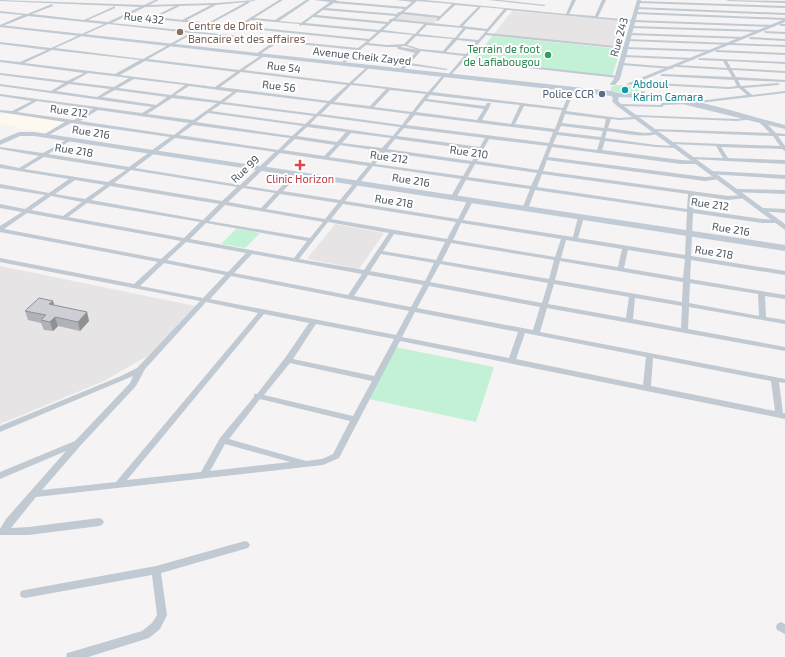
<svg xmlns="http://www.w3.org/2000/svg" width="785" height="657" viewBox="0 0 785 657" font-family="'Exo 2',sans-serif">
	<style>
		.commercial { fill: #fdf9ef }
		.education { fill: #e6e4e5 }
		.green { fill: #c3f1d5 }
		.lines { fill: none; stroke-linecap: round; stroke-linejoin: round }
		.street { fill: #c1cad2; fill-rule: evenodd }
		.secondary { fill: #c1cbd6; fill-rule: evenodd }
		.wall { fill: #b0b2b7 }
		.shaded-wall { fill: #909195 }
		.building { fill: #cdcfd5; stroke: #909195 }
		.education-dot { fill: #8d6e63; stroke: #fff; stroke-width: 1.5 }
		.leisure-dot { fill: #2e9e5b; stroke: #fff; stroke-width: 1.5 }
		.culture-dot { fill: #0f9aa8; stroke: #fff; stroke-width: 1.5 }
		.service-dot { fill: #5c6f8a; stroke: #fff; stroke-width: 1.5 }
		.health-dot { fill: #e0444e; stroke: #fff; stroke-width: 1.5 }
		.labels { text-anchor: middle; stroke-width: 4; stroke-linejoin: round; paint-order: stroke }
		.far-street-label { font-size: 11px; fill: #4a5661; stroke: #fff }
		.far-education-label { font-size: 11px; fill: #785e54; stroke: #fff; text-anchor: start }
		.far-leisure-label { font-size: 11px; fill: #27864d; stroke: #fff; text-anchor: end }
		.far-culture-label { font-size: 11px; fill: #0d838f; stroke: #fff; text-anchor: start }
		.far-service-label { font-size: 11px; fill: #4e5e75; stroke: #fff; text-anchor: end }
		.far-health-label { font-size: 11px; fill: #be3a42; stroke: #fff }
	</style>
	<rect width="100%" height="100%" fill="#f5f3f3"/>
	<path class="commercial" d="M5 113 65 122 46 133 26 129H15L18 127 0 124V116Z"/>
	<path class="education" d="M512 11 627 21 619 46 494 34Z
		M400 13 440 17 433 24 393 20Z
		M335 224 384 233 359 269 307 259Z
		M0 266 195 306 149 355 104 381 0 424Z"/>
	<path class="green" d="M492 36 621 49 612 76 473 61Z
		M617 85H627L639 89 641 92 632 96 611 91V87Z
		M236 229 260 233 245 248 221 244Z
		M395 347 494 367 476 422 369 399Z"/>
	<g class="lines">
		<path class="street" d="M0 0 144 5 155 0H159L149 5 216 3 257 0 249 2V3L212 23 237 26 279 0H283L254 18 275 20 306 0H310L279 21 301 23 330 2 314 0H337L336 1 406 7 412 2 396 0H425L566 14 572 0H576L569 14 595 16 602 0H606L598 17 634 20 773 25 772 27 634 22 507 10 487 33 626 47 711 50 713 51 711 52 626 49 486 35 465 59 619 76V78H618L464 61 449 77 447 76 448 75 464 56 421 51 410 63 448 69 446 70 408 65 401 71 399 70 400 69 415 53 398 49 397 47H387L366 45 342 65H341V63L356 50 279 42 257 56H256V54L275 41 194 33 148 59 239 70 263 54H264V56L244 70 349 83 368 66 370 67 369 68 353 83 428 92 444 74 446 75 432 92 563 108 571 89 573 88 575 89 566 111 619 118 633 117V115H635L737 119 752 117V119L737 121 639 117 637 119 619 120 611 119 608 128 644 133 657 132 659 133C648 139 621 133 607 131L605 138 656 145 676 146 678 147 676 148 656 147 605 141 602 150 681 160 699 161V163L697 164H681L552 147 548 157 705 177 718 176 720 177V179L705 181 547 160 543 171 728 196 744 195 746 196V198L728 200 694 195 693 209 762 219 778 220V222L776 223H762L693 213 691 256 785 271V275L691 260 690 279 785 295V299L765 296 766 317 785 320V324L689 307 688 329 785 347V351L547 308 540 332 785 379V383L779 382 783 413H785V419L400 341 339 458 323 465 36 497 11 528 29 527 99 518 102 519 104 522 102 525 99 526 29 535H0V529L6 519 66 451 0 479V472L75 441 130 383 133 376 0 432V426L121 376 137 368 200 301 0 262V258L134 284 158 262 0 232V226L22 212 0 208V204L25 209 45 195 0 188V184L49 193 69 179 0 168V164L19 168 39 156 0 149V147L43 153 68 139 70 140V141L48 154 129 167 170 137 71 123 45 137H43V135L65 122 0 112V110L12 111 32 101 0 96V94L142 113 152 107 0 86V84L51 91 64 83 0 75V73L67 81 84 73 0 62V60L20 62 47 50 0 44V42L51 48 104 24 28 16 0 27V25L23 15 0 13V11L27 14 52 4 53 6 32 14 84 20 115 6V8L88 20 108 22 140 7 0 1ZM417 1 452 4 440 16 404 12ZM246 2 208 23 187 20 216 5ZM334 3 404 9 400 12H398L397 14 326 8ZM211 5 182 20 157 17 180 6ZM455 5 478 7 459 26 395 19 402 14 438 18 436 20 438 21ZM175 6 153 17 129 15 145 7ZM481 7 504 9 487 29 463 26ZM323 10 396 16 392 19H390L388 22 316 15ZM126 16 367 41 358 48 112 23ZM313 17 386 24 379 30 305 23ZM251 20 299 24 300 26 302 25 377 32 369 39 241 26ZM393 21 424 24 415 34 383 30ZM108 24 190 33 143 59 55 48ZM427 25 463 28 455 38 418 34ZM466 29 486 31 478 40 458 38ZM381 32 413 35 404 44 387 45 368 43ZM416 36 453 39 443 51 420 49 407 45ZM457 40 476 42 466 54 446 52ZM401 46H405L418 50 401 47ZM52 50 140 60 115 74 24 63ZM145 61 236 72 215 87 120 75ZM241 72 347 85 329 101 220 87ZM88 73 129 78 114 87 72 82ZM134 79 185 85 171 95 118 88ZM69 84 110 89 97 97 56 91ZM351 85 386 89 370 106 334 102ZM189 86 233 92 220 101 175 95ZM115 90 167 97 156 105 102 97ZM390 90 426 94 412 112 374 107ZM237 92 327 103 316 114 224 102ZM430 95 520 105 511 124 482 120 489 108 491 103H487L485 106 427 99ZM172 98 217 103 193 120 147 114ZM37 101 93 109 74 120 17 112ZM425 101 484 109 477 120 416 112ZM221 104 314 116 305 124 211 111ZM331 104 410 114 402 125 321 114ZM524 106 562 110 555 129 515 124ZM98 110 189 123 174 135 80 121ZM208 113 303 126 292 136 196 122ZM565 114 606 119 604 128 562 123ZM415 115 553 132 549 143 406 125ZM318 116 400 127 393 136 310 124ZM193 125 290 138 278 150 179 135ZM561 126 603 131 601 137 558 132ZM307 127 346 132 337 142 297 136ZM404 128 485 138 480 147 397 136ZM351 133 391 138 382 148 342 143ZM557 135 600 140 597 150 553 144ZM175 138 275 152 240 185 135 168ZM295 139 335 145 324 156 283 150ZM395 139 478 150 472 161 387 149ZM489 139 548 146 538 170 477 161ZM340 145 380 151 371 163 329 157ZM385 152 470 164 463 176 375 164ZM280 153 368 166 340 200 283 191 298 175V173H294L277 191 246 186ZM44 157 126 170 108 182 24 169ZM475 164 537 173 531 186 468 177ZM373 166 461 179 450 198 453 200 456 198 466 180 530 189 522 209 525 211 528 209 535 190 687 212 685 255 578 238 584 217 581 215 578 217 573 237 463 220 473 201 470 199 467 201 458 219 345 201ZM131 170 237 187 222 201 114 183ZM542 174 688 194 687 209 537 187ZM75 180 105 185 85 199 55 194ZM110 186 219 204 203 220 91 200ZM243 188 275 193 261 208 228 202ZM280 194 338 203 325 219 266 209ZM51 196 82 202 63 216 31 210ZM87 203 200 222 184 238 68 217ZM343 204 456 222 447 239 331 219ZM225 205 323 222 310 238 209 221ZM27 213 181 241 161 259 4 229ZM328 222 389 233 364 270 299 259ZM206 223 307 241 294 258 190 239ZM461 223 561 239 555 257 453 240ZM394 234 445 242 436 260 383 251ZM566 240 622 249 618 267 561 258ZM186 242 246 253 228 272 167 260ZM451 243 554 260 549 279 442 261ZM628 250 685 259 683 278 624 268ZM252 254 362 274 348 295 234 273ZM381 254 434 263 425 281 370 271ZM560 261 683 282 682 302 555 280ZM164 263 225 275 203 298 140 286ZM440 264 548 283 542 303 430 282ZM368 275 423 285 411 307 354 296ZM231 276 409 311 396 335 210 299ZM690 283 758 294 759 316 689 303ZM554 284 629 297 626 318 548 304ZM429 286 540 307 533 330 417 308ZM635 298 682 306 681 328 633 319ZM206 302 258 313 116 482 42 490 81 445 136 386 145 369ZM415 312 518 332 509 358 402 337ZM264 314 309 323 285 358 257 394H254V397L220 438 201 472 127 480ZM316 324 394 339 374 376 293 359ZM525 333 646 357 643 385 516 359ZM653 358 771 381 775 411 651 386ZM290 363 372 381 353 416 264 395ZM260 399 350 421 333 454 322 459 306 461 229 439ZM225 444 290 462 210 471Z
			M488 0H500L546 5 544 6Z
			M726 0 785 1V3L728 1Z
			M638 1 785 6V8L639 3Z
			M636 7 785 13V15L637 9Z
			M636 12 785 18V20L635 14Z
			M780 24H785V26H780Z
			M632 26 759 30 761 31 759 32 631 28Z
			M764 31 785 32V34L765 33Z
			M630 33 743 37 745 38 743 39 629 35Z
			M750 37 785 39V41L749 39Z
			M627 39 785 45V47L628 41Z
			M717 50 785 53V55L716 52 715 51Z
			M624 55 693 58 695 59 693 60 623 57 622 56Z
			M700 58 785 62V64L727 61 731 68 785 71V73L732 70 736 77 785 80V82L738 80 741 86 778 83 780 84 778 85 744 88 752 95 785 91V93L690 104 664 105 662 107 619 106 617 105 619 104 660 105 662 103 690 102 747 95 739 88 729 89 656 85 637 81 639 80 656 83 729 87 737 86 734 80 662 76 660 75 662 74 732 77 728 70 677 67 675 66 677 65 727 68 723 61 699 60 698 59Z
			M622 63 672 67 674 68 672 69 621 65 620 64Z
			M759 120H763L776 133 785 134V136H778L785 146V151L782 149 721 147 728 158 785 160V164L691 159H689V157L723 158 716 146 671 144 669 143 671 142 780 146 773 136 653 131 651 130 653 129 770 133 759 122Z
			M711 171 785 175V179L709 174V172Z
			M736 189 785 190V194L734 192V190Z
			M761 208 785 209V213L759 211 758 210Z
			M245 541 248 542 250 545 248 548 161 573 167 615 160 629 149 638 88 657H66L67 653 71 652 142 631 152 623 157 615 152 575 25 598 21 597 20 594 21 591 25 590 156 566Z
			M781 622 785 624V634L777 630 776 627 777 624Z"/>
		<path class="secondary" d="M637 0H641L620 79 615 85H611L610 84 614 79Z
			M785 19V22L631 85 626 84Z
			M0 25 611 91C623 95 631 95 643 91L646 93 645 94C691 96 740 114 785 125V129L662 99 619 97 618 101 621 104 785 224V230L617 106 612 101 613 98 611 96 0 27Z
			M34 132 785 245V251L34 136H20L0 145V140L19 132Z"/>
	</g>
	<path class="wall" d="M54 305 87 312 89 321 80 331 58 326 53 331 44 330 41 323 28 320 25 311Z"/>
	<path class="shaded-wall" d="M53 301 56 310 49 304Z
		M87 312 89 321 80 331 78 322Z
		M55 317 58 326 53 331 50 322Z"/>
	<path class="building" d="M39 298 53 301 49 304 87 312 78 322 55 317 50 322 41 320 46 315 25 311Z"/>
	<circle class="education-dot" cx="180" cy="32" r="4"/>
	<circle class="leisure-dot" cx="548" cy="55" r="4"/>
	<circle class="culture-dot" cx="625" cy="90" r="4"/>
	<circle class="service-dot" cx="602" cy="94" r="4"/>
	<path class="health-dot" d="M298 159h4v4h4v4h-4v4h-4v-4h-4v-4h4z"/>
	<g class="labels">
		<g class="far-street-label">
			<text transform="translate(144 18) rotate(6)" y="4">Rue 432</text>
			<text transform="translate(619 37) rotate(-75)" y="4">Rue 243</text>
			<text transform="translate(362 56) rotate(6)" y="4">Avenue Cheik Zayed</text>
			<text transform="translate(284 67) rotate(7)" y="4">Rue 54</text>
			<text transform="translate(279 86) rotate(7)" y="4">Rue 56</text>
			<text transform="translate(69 111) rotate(8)" y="4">Rue 212</text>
			<text transform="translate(91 132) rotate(9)" y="4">Rue 216</text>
			<text transform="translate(74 150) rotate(9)" y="4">Rue 218</text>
			<text transform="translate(469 152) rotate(8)" y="4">Rue 210</text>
			<text transform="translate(389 157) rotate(8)" y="4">Rue 212</text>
			<text transform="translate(245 169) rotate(-43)" y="4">Rue 99</text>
			<text transform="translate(411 180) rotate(9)" y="4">Rue 216</text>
			<text transform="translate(394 201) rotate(9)" y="4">Rue 218</text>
			<text transform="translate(710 204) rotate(8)" y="4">Rue 212</text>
			<text transform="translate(731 229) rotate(9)" y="4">Rue 216</text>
			<text transform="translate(714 252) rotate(9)" y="4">Rue 218</text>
		</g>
		<g class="far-education-label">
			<text x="188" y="30">Centre de Droit<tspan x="188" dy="13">Bancaire et des affaires</tspan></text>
		</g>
		<g class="far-leisure-label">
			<text x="540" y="53">Terrain de foot<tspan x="540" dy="13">de Lafiabougou</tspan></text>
		</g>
		<g class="far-culture-label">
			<text x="633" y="88">Abdoul<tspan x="633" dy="13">Karim Camara</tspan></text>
		</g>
		<g class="far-service-label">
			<text x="594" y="98">Police CCR</text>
		</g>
		<g class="far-health-label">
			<text x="300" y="183">Clinic Horizon</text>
		</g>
	</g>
</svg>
